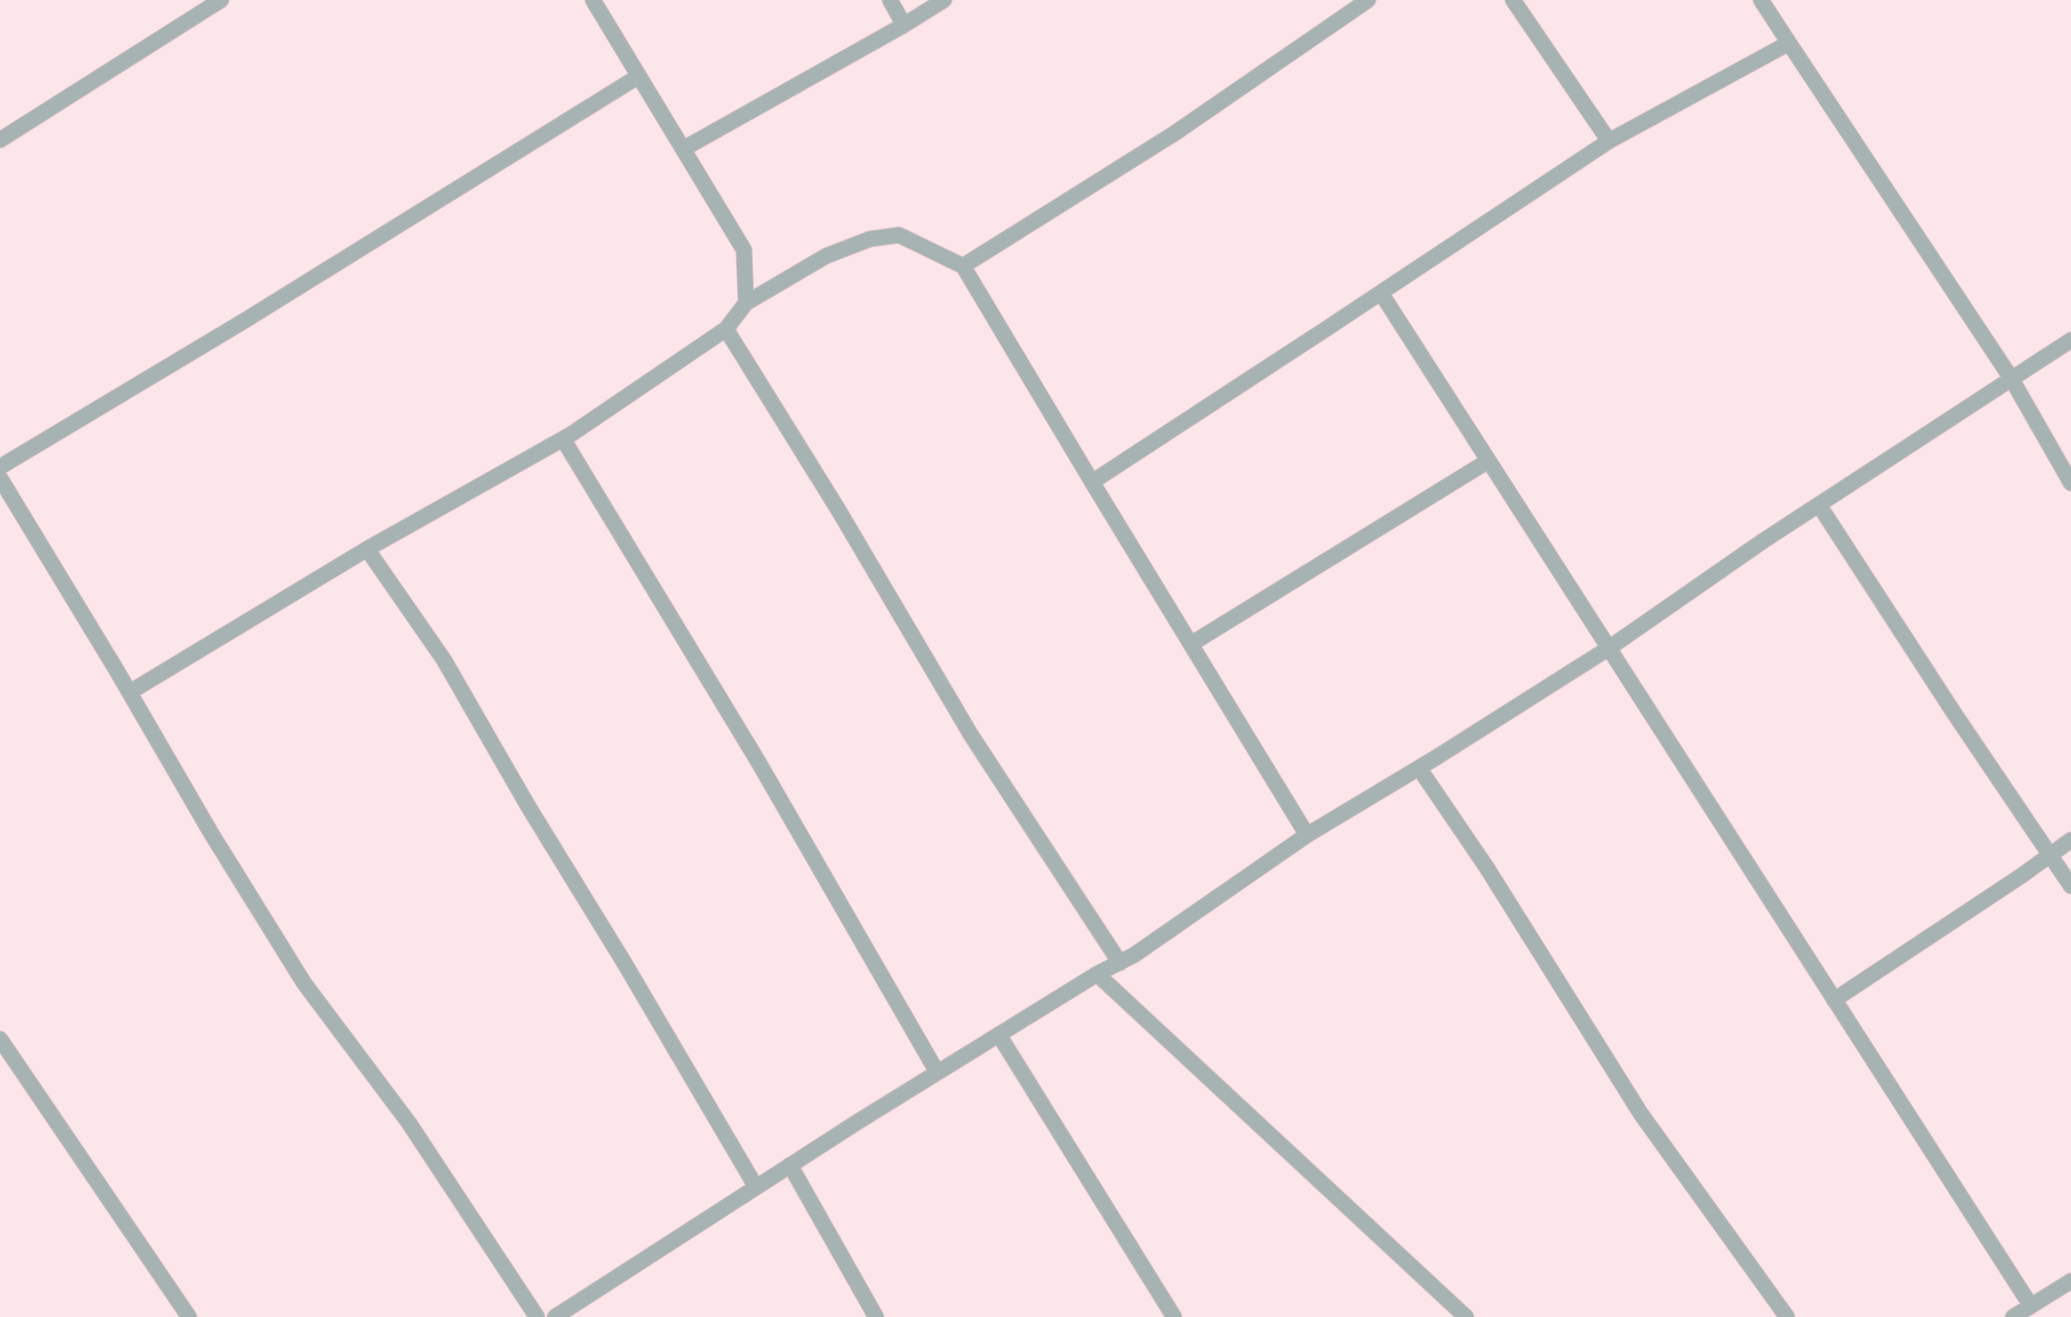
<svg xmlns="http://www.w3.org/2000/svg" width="2071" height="1317" viewBox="0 0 2071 1317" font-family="'Roboto Condensed',sans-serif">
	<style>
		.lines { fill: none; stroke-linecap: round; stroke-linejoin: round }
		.minor-casing { stroke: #d7c3c5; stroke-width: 17 }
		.minor { stroke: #a7b2b3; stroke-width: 15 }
	</style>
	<rect width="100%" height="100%" fill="#fde6e9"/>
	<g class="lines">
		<defs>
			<path id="minor" d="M593 0 744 250 746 303
				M890 0 904 25
				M1513 0 1609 141
				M1761 0 1789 43
				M0 140 221 0
				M683 149 904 25 944 0
				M963 266 1175 133 1368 0
				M1381 293 2031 1306
				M726 329 839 511 971 735 1120 963
				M563 439 759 763 937 1072
				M0 467 244 321 639 76
				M0 478 117 671 211 833 304 983 409 1123 537 1317
				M1092 482 1329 327 1609 141 1789 43 2011 378 2071 483
				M1819 505 1954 713 2071 886
				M367 549 444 660 528 806 625 964 756 1187
				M1191 644 1488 461
				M130 692 367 549 570 435 726 329 746 303 826 256 870 239 899 235 963 266 1092 482 1307 835
				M1419 768 1487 868 1641 1114 1787 1317
				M1097 974 1466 1317
				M1834 1000 2021 876 2071 840
				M999 1035 1174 1317
				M0 1039 189 1317
				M790 1165 876 1317
				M555 1317 859 1121 1097 974 1134 955 1307 835 1437 757 1609 648 1763 541 2071 340
				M2013 1317 2071 1281"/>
		</defs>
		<use href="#minor" class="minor-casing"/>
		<use href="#minor" class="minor"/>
	</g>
</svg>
